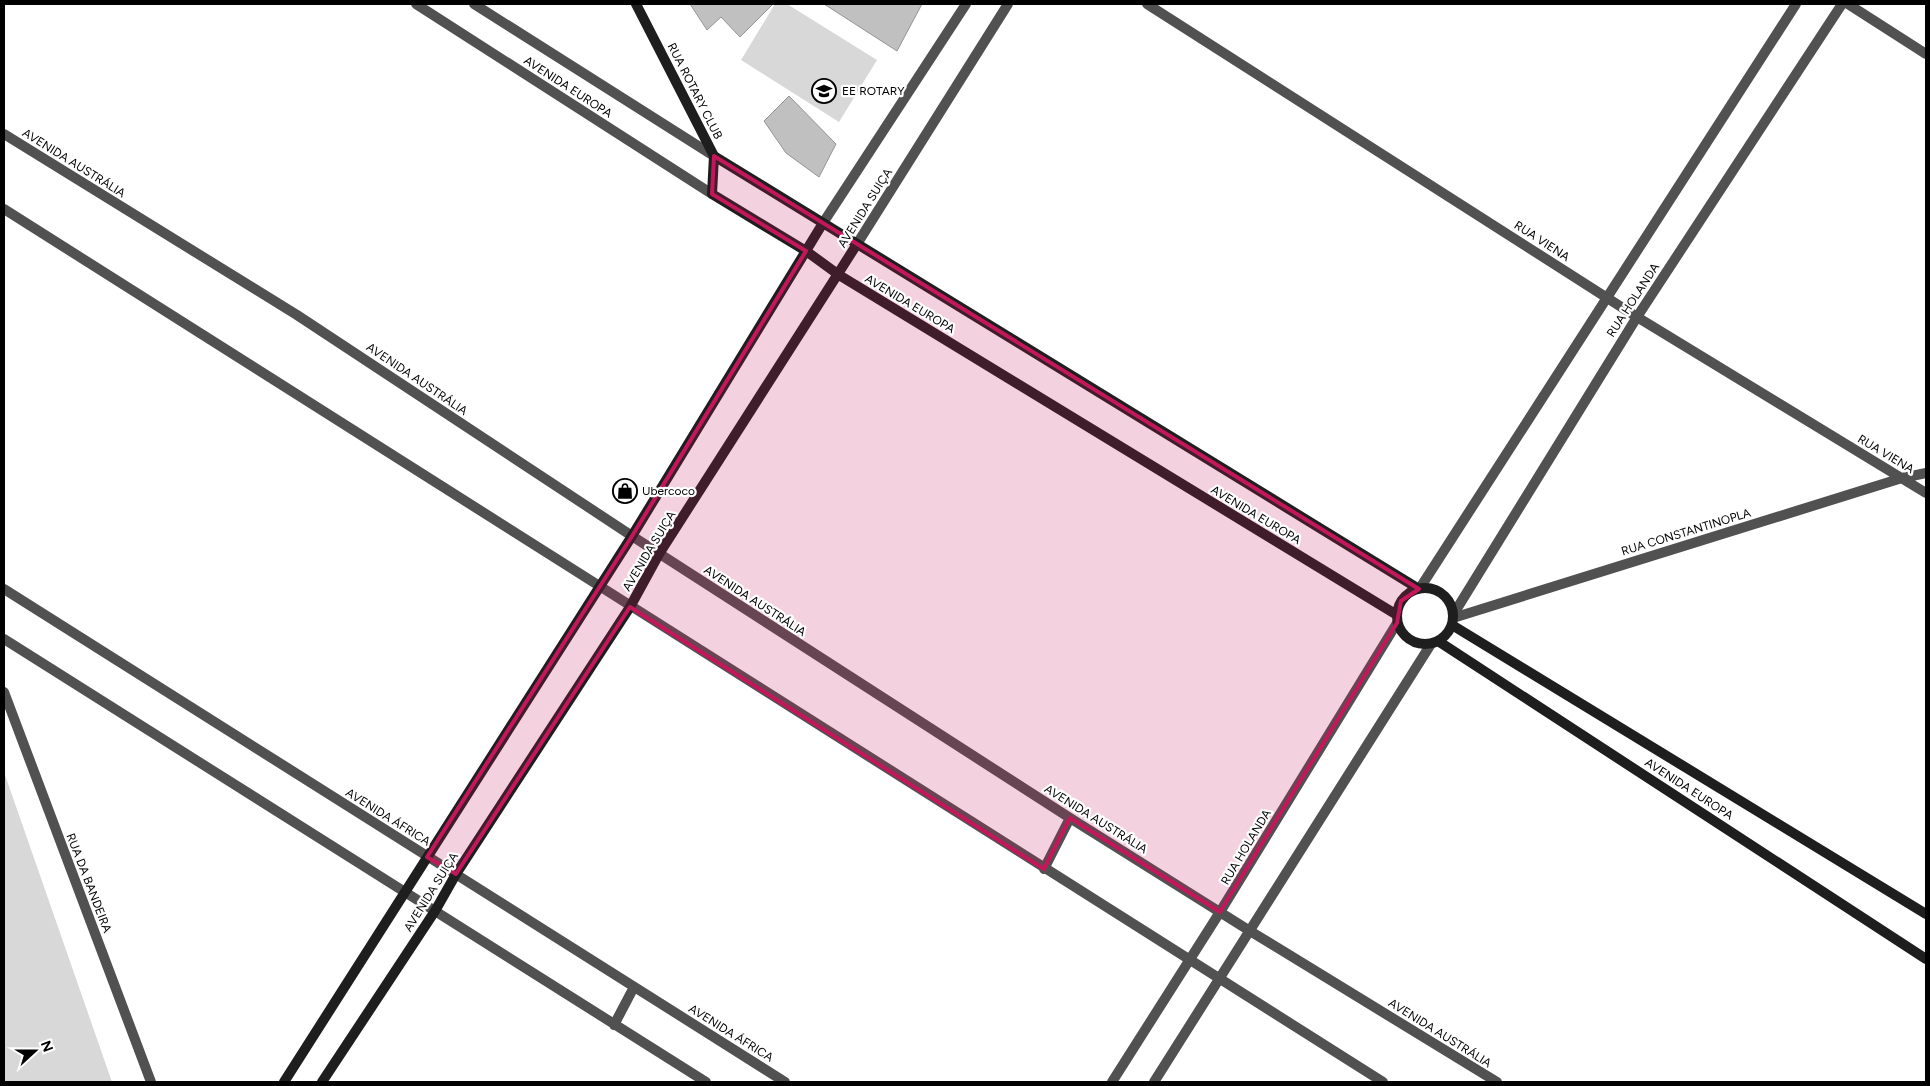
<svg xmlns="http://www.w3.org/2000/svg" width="1930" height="1086" viewBox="0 0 1930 1086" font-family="Figtree,sans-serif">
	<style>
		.green { fill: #d8d8d8 }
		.building { fill: #c0c0c0; stroke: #959595 }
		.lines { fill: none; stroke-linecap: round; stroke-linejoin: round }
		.minor { stroke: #515151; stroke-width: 10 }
		.tertiary { stroke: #515151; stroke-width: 10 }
		.secondary { stroke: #1e1e1e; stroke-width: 10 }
		.marked { fill: #c2185b; fill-opacity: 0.2; stroke: #c2185b; stroke-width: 4; stroke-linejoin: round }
		.labels { text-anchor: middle; stroke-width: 4.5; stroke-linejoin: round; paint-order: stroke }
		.street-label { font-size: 12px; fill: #000; stroke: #fff }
		.poi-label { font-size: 12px; fill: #000; stroke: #fff; text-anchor: start }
	</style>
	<rect width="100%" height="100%" fill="#fff"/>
	<path class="green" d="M775 4H787L877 60 839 122 741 60Z
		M4 772 112 1082H4Z"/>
	<path class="building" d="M690 4H773L740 37 721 17 707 30Z
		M824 4H922L897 51Z
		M789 96 836 144 819 177 786 153 764 121Z"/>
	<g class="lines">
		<path class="minor" d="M416 4 712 194
			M474 4 714 156
			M1147 4 1637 317 1926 493
			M1848 4 1926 54
			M4 134 297 315 632 536 1070 818 1250 931 1497 1082
			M4 209 1383 1082
			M1420 588 1796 4
			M4 589 785 1082
			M1453 615 1637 317 1842 4
			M1453 618 1902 478 1926 473
			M4 639 706 1082
			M4 692 151 1082
			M1044 869 1070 818
			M614 1025 634 987
			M1112 1082 1220 912 1397 623
			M1154 1082 1431 644"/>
		<path class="tertiary" d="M823 223 966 4
			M857 244 1008 4"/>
		<path class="secondary" d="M636 4 714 156 712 194 806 251 839 275 1397 615
			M714 156 1419 589
			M1397 616a28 28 0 1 1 56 0a28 28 0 1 1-56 0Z
			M1452 625 1926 914
			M1438 641 1926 959
			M284 1082 632 536 823 223
			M322 1082 435 911 456 874 630 607 659 554 857 244"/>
	</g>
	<path class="marked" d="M714 156 1419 589 1401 601 1397 623 1220 912 1070 818 1044 869 630 607 456 874 427 857 632 536 806 251 712 194Z"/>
	<defs>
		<symbol id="school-ring" viewBox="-11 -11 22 22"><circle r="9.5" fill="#fff" stroke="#000" stroke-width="1.5"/><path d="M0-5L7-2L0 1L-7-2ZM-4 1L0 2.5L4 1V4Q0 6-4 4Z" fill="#000"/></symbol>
		<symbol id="shop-ring" viewBox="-11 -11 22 22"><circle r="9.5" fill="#fff" stroke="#000" stroke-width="1.5"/><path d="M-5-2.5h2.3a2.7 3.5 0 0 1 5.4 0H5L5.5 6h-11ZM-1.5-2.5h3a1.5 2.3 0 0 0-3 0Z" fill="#000"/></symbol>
	</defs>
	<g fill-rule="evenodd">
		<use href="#school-ring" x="810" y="77" width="28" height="28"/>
		<use href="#shop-ring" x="611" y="477" width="28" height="28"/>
	</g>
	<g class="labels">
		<g class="street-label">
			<text transform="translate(568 87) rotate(33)" y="4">AVENIDA EUROPA</text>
			<text transform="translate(695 91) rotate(63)" y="4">RUA ROTARY CLUB</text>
			<text transform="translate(74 163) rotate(32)" y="4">AVENIDA AUSTRÁLIA</text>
			<text transform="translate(865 208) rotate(-58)" y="4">AVENIDA SUIÇA</text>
			<text transform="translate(1542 241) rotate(33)" y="4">RUA VIENA</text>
			<text transform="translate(1633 300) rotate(-57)" y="4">RUA HOLANDA</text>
			<text transform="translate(910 304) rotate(31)" y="4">AVENIDA EUROPA</text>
			<text transform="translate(417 379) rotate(34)" y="4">AVENIDA AUSTRÁLIA</text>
			<text transform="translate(1886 454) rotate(31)" y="4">RUA VIENA</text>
			<text transform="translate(1256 515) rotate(31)" y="4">AVENIDA EUROPA</text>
			<text transform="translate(1686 532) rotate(-17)" y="4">RUA CONSTANTINOPLA</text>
			<text transform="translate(649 551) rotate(-59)" y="4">AVENIDA SUIÇA</text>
			<text transform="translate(755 601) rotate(33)" y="4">AVENIDA AUSTRÁLIA</text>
			<text transform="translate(1689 789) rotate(33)" y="4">AVENIDA EUROPA</text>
			<text transform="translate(388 817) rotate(32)" y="4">AVENIDA ÁFRICA</text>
			<text transform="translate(1096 819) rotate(32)" y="4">AVENIDA AUSTRÁLIA</text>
			<text transform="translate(1246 847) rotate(-59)" y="4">RUA HOLANDA</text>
			<text transform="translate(89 883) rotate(69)" y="4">RUA DA BANDEIRA</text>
			<text transform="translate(431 892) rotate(-58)" y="4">AVENIDA SUIÇA</text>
			<text transform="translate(731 1033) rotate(32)" y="4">AVENIDA ÁFRICA</text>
			<text transform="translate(1440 1033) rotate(32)" y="4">AVENIDA AUSTRÁLIA</text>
		</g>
		<g class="poi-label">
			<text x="842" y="95">EE ROTARY</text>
			<text x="642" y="495">Ubercoco</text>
		</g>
	</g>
	<rect width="1930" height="1086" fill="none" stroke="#000000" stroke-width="10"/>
	<g transform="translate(35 1051) rotate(69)" stroke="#ffffff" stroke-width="4" paint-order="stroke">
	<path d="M0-4L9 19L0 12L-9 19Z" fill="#000000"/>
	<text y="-8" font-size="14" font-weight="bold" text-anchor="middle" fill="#000000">N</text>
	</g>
</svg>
